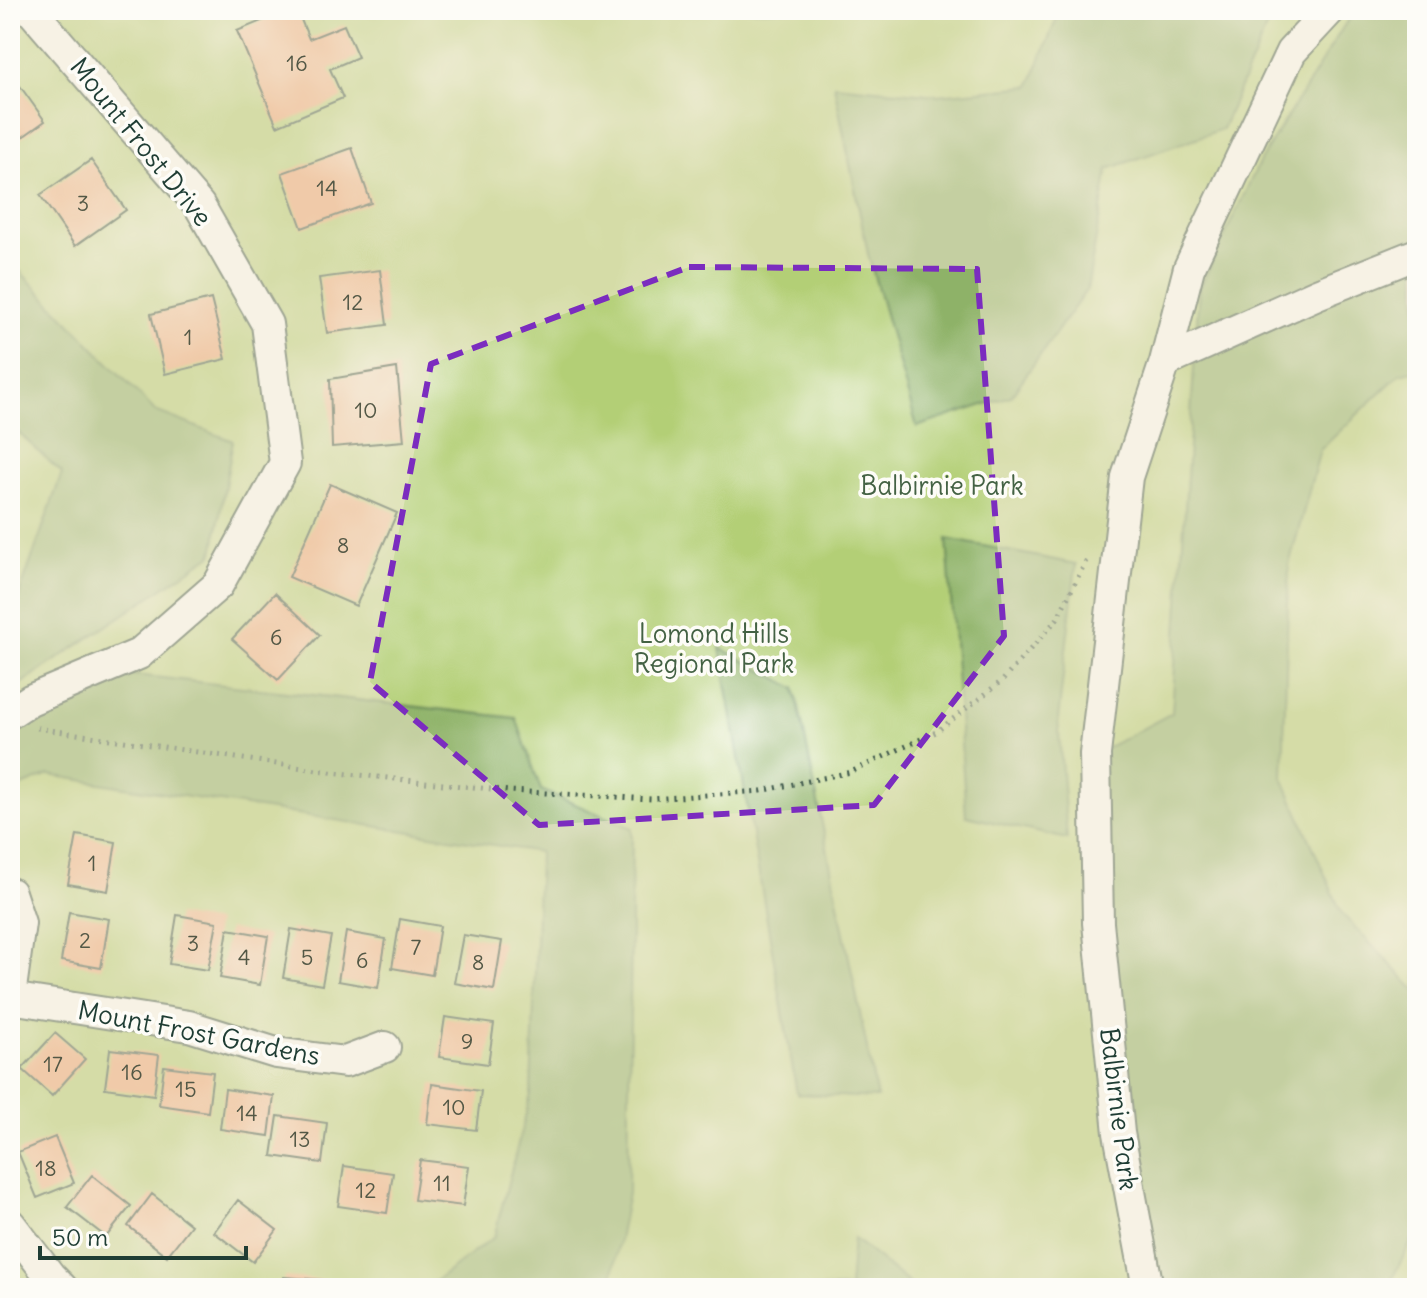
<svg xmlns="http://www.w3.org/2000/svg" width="1427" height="1298" viewBox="0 0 1427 1298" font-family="Delius,sans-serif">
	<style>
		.green { fill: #b3cf76; stroke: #698655; stroke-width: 2 }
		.forest { fill: #8eb267; stroke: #56784e; stroke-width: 2 }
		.building { fill: #f0a77a }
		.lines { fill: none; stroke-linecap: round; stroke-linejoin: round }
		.minor-casing { stroke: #3e574b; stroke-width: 34 }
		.path { stroke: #3e574b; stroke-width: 5; stroke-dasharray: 2 6; stroke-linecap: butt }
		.minor { stroke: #fff; stroke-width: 30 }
		.marked { fill: none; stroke: #7b2cbf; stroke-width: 6; stroke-dasharray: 16 10; stroke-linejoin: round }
		.labels { text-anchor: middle; stroke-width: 7; stroke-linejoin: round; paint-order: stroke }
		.number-label { font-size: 22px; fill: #535846 }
		.street-label { font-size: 26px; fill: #1f3d34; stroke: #fdfcf7 }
		.park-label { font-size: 26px; fill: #446244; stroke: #fdfcf7 }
	</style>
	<rect width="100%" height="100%" fill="#fdfcf7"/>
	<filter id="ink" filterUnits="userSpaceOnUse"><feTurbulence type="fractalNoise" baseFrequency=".0125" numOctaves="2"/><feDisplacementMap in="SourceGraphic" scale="16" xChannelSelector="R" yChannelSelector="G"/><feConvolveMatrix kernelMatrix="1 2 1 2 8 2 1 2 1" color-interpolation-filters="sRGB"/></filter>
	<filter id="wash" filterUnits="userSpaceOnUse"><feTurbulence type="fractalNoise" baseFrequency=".006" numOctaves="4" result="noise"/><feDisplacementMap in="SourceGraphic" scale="32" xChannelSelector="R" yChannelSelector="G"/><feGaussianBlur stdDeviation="1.8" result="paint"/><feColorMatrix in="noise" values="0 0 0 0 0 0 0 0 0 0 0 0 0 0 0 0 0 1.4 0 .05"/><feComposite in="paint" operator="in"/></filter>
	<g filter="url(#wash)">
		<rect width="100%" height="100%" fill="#f1e8cf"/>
		<path class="green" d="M10 10H1417V1288H10Z"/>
		<path class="forest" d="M1060 10H1274L1222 129 1108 169 1087 289 1011 396 917 427 868 254 834 85 937 95 1030 86Z
			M1358 10H1417V370L1400 374 1320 450 1289 565 1283 778 1342 914 1417 992V1231L1387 1288H1148L1095 754 1172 713 1199 289 1261 159 1345 24Z
			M10 261 155 411 233 441 213 554 10 691V621L62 473 10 425Z
			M947 539 1076 564 1058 719 1067 839 966 816Z
			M720 648 795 688 877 1098 797 1094Z
			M127 674 516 718 541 790 632 828 628 1193 610 1288H426L494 1237 531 1094 539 852 49 775 10 791V733L42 712Z
			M853 1238 915 1288H849Z"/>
		<g id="blocks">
			<path class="building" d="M288 10H297L309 39 344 25 358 57 330 69 343 98 277 126 237 31Z
				M10 72 45 121 10 146Z
				M352 148 371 203 302 228 282 173Z
				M91 160 126 210 75 246 40 195Z
				M380 270 387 325 327 333 319 278Z
				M211 299 226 359 165 374 151 314Z
				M397 368 404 441 332 447 330 379Z
				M330 484 397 513 356 606 289 577Z
				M275 593 320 635 278 680 232 639Z
				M77 835 116 842 108 891 68 884Z
				M69 912 109 919 101 968 61 961Z
				M177 915 217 922 208 970 169 964Z
				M400 919 440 926 432 975 392 968Z
				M228 929 268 936 260 985 220 978Z
				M291 929 331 936 322 985 283 978Z
				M346 932 386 939 378 988 338 981Z
				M463 935 502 941 494 990 454 983Z
				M445 1017 494 1024 488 1064 439 1057Z
				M55 1033 85 1059 52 1096 22 1069Z
				M110 1049 159 1055 154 1095 105 1088Z
				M164 1066 213 1072 208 1112 159 1105Z
				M432 1084 481 1091 476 1130 427 1124Z
				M225 1089 274 1096 269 1136 220 1129Z
				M278 1116 327 1123 322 1163 272 1156Z
				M55 1137 74 1183 37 1198 18 1152Z
				M420 1160 469 1166 463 1206 414 1200Z
				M344 1166 393 1173 387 1213 338 1206Z
				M92 1175 131 1206 106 1237 67 1207Z
				M152 1194 191 1225 167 1256 128 1226Z
				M238 1200 277 1230 253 1262 214 1232Z
				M284 1277 324 1280V1288H283Z"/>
		</g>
	</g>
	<g filter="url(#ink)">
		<use href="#blocks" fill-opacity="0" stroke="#3e574b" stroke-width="2"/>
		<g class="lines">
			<defs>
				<path id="minor" d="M1165 362 1317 294 1417 254
					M10 713 30 700 139 654 218 585 285 463 267 324 199 205 31 10
					M10 893 20 923 10 996
					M10 998 189 1026 276 1053 345 1062 385 1047
					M10 1224 50 1276 62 1288
					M1148 1288 1119 1133 1098 923 1095 754 1127 477 1165 362 1189 268 1291 52 1330 10"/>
			</defs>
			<use href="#minor" class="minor-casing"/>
			<path class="path" d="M37 728 330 772 510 791 651 799 761 791 851 772 936 732 1003 680 1057 619 1088 557"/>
			<use href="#minor" class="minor"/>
		</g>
	</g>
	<path d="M0 0H1427V1298H0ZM689 267 977 269 1004 636 874 805 539 825 370 682 431 364Z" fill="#f1e8cf" fill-opacity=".55" fill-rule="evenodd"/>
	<path class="marked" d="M689 267 977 269 1004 636 874 805 539 825 370 682 431 364Z"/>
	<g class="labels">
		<g class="number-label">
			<text x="297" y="71">16</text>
			<text x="327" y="196">14</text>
			<text x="83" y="211">3</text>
			<text x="353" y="310">12</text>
			<text x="188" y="345">1</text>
			<text x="366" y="418">10</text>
			<text x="343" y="553">8</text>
			<text x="276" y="645">6</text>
			<text x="92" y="871">1</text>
			<text x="85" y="948">2</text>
			<text x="193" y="951">3</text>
			<text x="416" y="955">7</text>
			<text x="244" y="965">4</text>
			<text x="307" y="965">5</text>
			<text x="362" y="968">6</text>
			<text x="478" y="970">8</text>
			<text x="467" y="1049">9</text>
			<text x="53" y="1072">17</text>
			<text x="132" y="1080">16</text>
			<text x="186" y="1097">15</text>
			<text x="454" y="1115">10</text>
			<text x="247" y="1121">14</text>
			<text x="300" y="1147">13</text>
			<text x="46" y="1176">18</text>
			<text x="442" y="1191">11</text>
			<text x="366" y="1198">12</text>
		</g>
		<g class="street-label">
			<text transform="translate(141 142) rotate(51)" y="9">Mount Frost Drive</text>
			<text transform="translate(199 1033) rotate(11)" y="9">Mount Frost Gardens</text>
			<text transform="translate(1119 1109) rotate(83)" y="9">Balbirnie Park</text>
		</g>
		<g class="park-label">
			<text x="942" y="495">Balbirnie Park</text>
			<text x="714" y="643">Lomond Hills<tspan x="714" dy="30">Regional Park</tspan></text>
		</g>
	</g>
	<rect width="1427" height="1298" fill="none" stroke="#fdfcf7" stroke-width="40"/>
	<path d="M40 1246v12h206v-12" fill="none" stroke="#1f3d34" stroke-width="4"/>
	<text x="52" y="1246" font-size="24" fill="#1f3d34" stroke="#fdfcf7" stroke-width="6" paint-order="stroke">50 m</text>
</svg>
